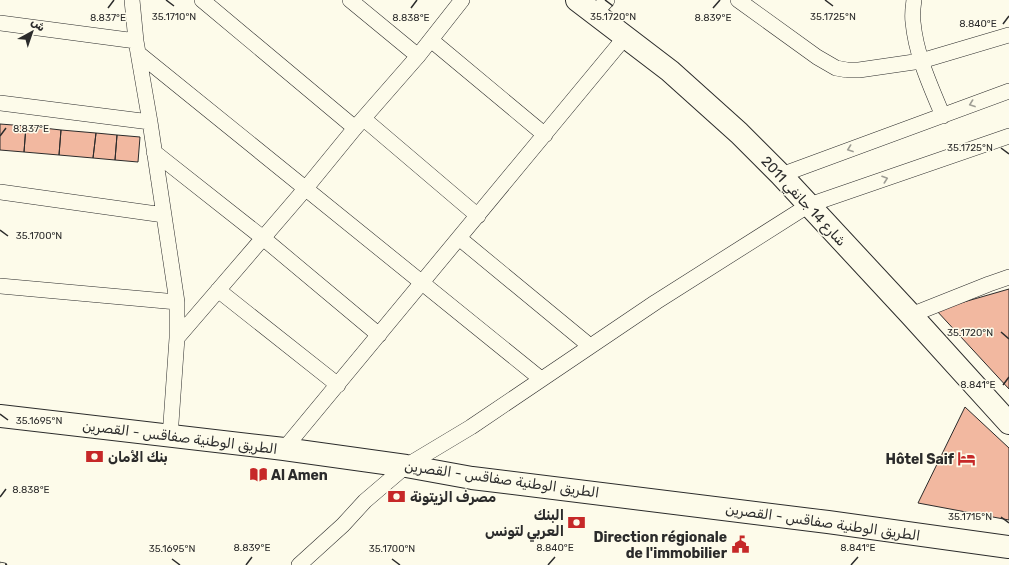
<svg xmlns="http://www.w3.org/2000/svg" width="1009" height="565" viewBox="0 0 1009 565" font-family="Rubik,'Noto Naskh Arabic',sans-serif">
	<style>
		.building { fill: #f2b8a0; stroke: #2b2b2b }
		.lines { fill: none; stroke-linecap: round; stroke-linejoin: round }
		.minor-casing { stroke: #2b2b2b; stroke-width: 16 }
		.secondary-casing { stroke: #2b2b2b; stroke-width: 24 }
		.primary-casing { stroke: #2b2b2b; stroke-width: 24 }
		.minor { stroke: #fdfbea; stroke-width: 15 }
		.secondary { stroke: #fdfbea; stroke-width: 22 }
		.primary { stroke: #fdfbea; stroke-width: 22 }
		.rail-casing { stroke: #2b2b2b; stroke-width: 4.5 }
		.rail { stroke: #fdfbea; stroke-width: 3; stroke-dasharray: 9; stroke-linecap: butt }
		.oneway { stroke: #9e9d94 }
		.ticks { fill: none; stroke: #2b2b2b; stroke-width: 1.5 }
		.labels { text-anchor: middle; stroke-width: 3; stroke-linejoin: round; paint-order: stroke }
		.street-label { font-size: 14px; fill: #2b2b2b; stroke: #fdfbea }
		.poi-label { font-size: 14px; font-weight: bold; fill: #2b2b2b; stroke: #fdfbea; text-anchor: start }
		.ticks-label { font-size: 10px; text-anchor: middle; fill: #2b2b2b; stroke: #fdfbea; stroke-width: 3; stroke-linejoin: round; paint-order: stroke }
	</style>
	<rect width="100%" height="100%" fill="#fdfbea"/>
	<path class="building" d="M0 124 26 126 24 152 0 150Z
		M26 126 61 130 59 155 24 152Z
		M61 130 96 133 93 158 59 155Z
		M96 133 117 135 115 160 93 158Z
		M117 135 140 137 138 162 115 160Z
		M1009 289V389L936 310Z
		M965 407 1009 448V520L918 503Z"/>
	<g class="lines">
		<defs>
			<path id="minor" d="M132 0 136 41 150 122 177 302V338L170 437
				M202 0 355 128
				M350 0 418 56
				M738 0 817 57 836 68 847 70H859L921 61 1009 35
				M914 0C913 7 912 15 913 22 916 55 930 85 943 116
				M595 13 607 0
				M0 23 136 41
				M431 40 545 135
				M138 53 541 379
				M0 103 150 122
				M364 119 478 216
				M154 152 263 238 379 335
				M781 175 1009 91
				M0 192 164 215
				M459 238 590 346
				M0 286 177 302
				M218 290 338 385
				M911 315 989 284 1009 277
				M177 338 306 188 355 128 418 56 462 0
				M284 449 626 36
				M299 565 343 525 365 501 406 466 471 427 656 302 809 205 1009 136"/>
			<path id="secondary" d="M577 0 670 71 739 133 781 175 911 315 1009 423"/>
			<path id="primary" d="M0 416 284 449 406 466 472 478 828 522 1009 547"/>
		</defs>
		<use href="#minor" class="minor-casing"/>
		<use href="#secondary" class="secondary-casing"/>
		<use href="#primary" class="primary-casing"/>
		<use href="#minor" class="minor"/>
		<use href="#secondary" class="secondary"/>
		<use href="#primary" class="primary"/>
		<defs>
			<path id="rail" d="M0 564 5 565"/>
		</defs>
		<use href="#rail" class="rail-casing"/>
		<use href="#rail" class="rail"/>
	</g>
	<defs><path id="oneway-chevron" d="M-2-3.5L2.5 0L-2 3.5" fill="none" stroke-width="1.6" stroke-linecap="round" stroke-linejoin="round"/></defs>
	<g class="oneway">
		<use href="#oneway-chevron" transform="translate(972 104) rotate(160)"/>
		<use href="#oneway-chevron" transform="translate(850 149) rotate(160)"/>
		<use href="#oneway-chevron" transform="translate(885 179) rotate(-19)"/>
	</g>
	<path class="ticks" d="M166 0 174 6M605 0 613 6M825 0 833 6M108 8 114 0M411 8 417 0M713 8 720 0M1003 24 1009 16M0 136 6 128M1001 148 1009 154M0 230 8 236M1001 332 1009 339M1003 385 1009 377M0 414 8 420M0 497 6 489M1001 517 1009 523M172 559 180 565M392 559 400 565M246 565 252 557M548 565 555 557M851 565 858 557"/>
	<defs>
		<symbol id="bank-bare" viewBox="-9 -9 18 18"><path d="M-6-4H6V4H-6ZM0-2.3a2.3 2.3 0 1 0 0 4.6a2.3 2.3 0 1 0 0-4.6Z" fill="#c62828" stroke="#fdfbea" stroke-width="2.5" paint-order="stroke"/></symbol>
		<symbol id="hotel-bare" viewBox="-9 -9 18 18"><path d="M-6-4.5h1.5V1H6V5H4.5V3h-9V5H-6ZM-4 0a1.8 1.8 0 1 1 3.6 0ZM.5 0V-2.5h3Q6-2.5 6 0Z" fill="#c62828" stroke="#fdfbea" stroke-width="2.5" paint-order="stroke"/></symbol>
		<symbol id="library-bare" viewBox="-9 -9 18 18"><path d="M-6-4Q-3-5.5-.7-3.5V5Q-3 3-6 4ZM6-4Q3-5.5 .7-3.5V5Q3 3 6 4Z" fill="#c62828" stroke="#fdfbea" stroke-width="2.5" paint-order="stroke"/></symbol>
		<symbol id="civic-bare" viewBox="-9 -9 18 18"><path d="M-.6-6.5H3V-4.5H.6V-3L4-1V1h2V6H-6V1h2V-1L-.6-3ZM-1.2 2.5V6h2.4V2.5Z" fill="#c62828" stroke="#fdfbea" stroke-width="2.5" paint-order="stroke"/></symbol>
	</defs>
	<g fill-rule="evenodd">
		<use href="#bank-bare" x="82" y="444" width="25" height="25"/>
		<use href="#hotel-bare" x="954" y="446" width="25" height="25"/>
		<use href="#library-bare" x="246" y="462" width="25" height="25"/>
		<use href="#bank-bare" x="384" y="484" width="25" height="25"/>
		<use href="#bank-bare" x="564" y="510" width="25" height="25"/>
		<use href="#civic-bare" x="728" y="532" width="25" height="25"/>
	</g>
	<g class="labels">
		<g class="street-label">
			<text transform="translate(804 201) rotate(47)" y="5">شارع 14 جانفي 2011</text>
			<text transform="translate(180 437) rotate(7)" y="5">الطريق الوطنية صفاقس - القصرين</text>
			<text transform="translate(502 479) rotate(8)" y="5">الطريق الوطنية صفاقس - القصرين</text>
			<text transform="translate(823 522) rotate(8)" y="5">الطريق الوطنية صفاقس - القصرين</text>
		</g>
		<g class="poi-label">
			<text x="108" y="462">بنك الأمان</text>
			<text x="954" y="464" text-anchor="end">Hôtel Saif</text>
			<text x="271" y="480">Al Amen</text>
			<text x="410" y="502">مصرف الزيتونة</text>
			<text x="564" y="520" text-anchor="end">البنك<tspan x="564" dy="16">العربي لتونس</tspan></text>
			<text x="727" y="542" text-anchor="end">Direction régionale<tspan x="727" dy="16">de l'immobilier</tspan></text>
		</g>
	</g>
	<g class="ticks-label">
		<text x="174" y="20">35.1710°N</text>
		<text x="613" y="20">35.1720°N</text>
		<text x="833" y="20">35.1725°N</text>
		<text x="108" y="21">8.837°E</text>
		<text x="411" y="21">8.838°E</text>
		<text x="713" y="21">8.839°E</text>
		<text x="978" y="27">8.840°E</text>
		<text x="31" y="132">8.837°E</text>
		<text x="970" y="151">35.1725°N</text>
		<text x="39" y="239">35.1700°N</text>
		<text x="970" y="336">35.1720°N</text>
		<text x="978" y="388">8.841°E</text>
		<text x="39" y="424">35.1695°N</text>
		<text x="31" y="493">8.838°E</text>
		<text x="970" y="520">35.1715°N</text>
		<text x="252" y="551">8.839°E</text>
		<text x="555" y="551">8.840°E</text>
		<text x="858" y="551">8.841°E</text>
		<text x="172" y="552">35.1695°N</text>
		<text x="392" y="552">35.1700°N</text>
	</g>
	<g transform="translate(32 32) rotate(40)" stroke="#fdfbea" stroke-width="3" paint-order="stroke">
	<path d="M0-3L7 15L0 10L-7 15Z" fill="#2b2b2b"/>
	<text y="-6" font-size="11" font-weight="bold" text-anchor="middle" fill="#2b2b2b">ش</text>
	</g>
</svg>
